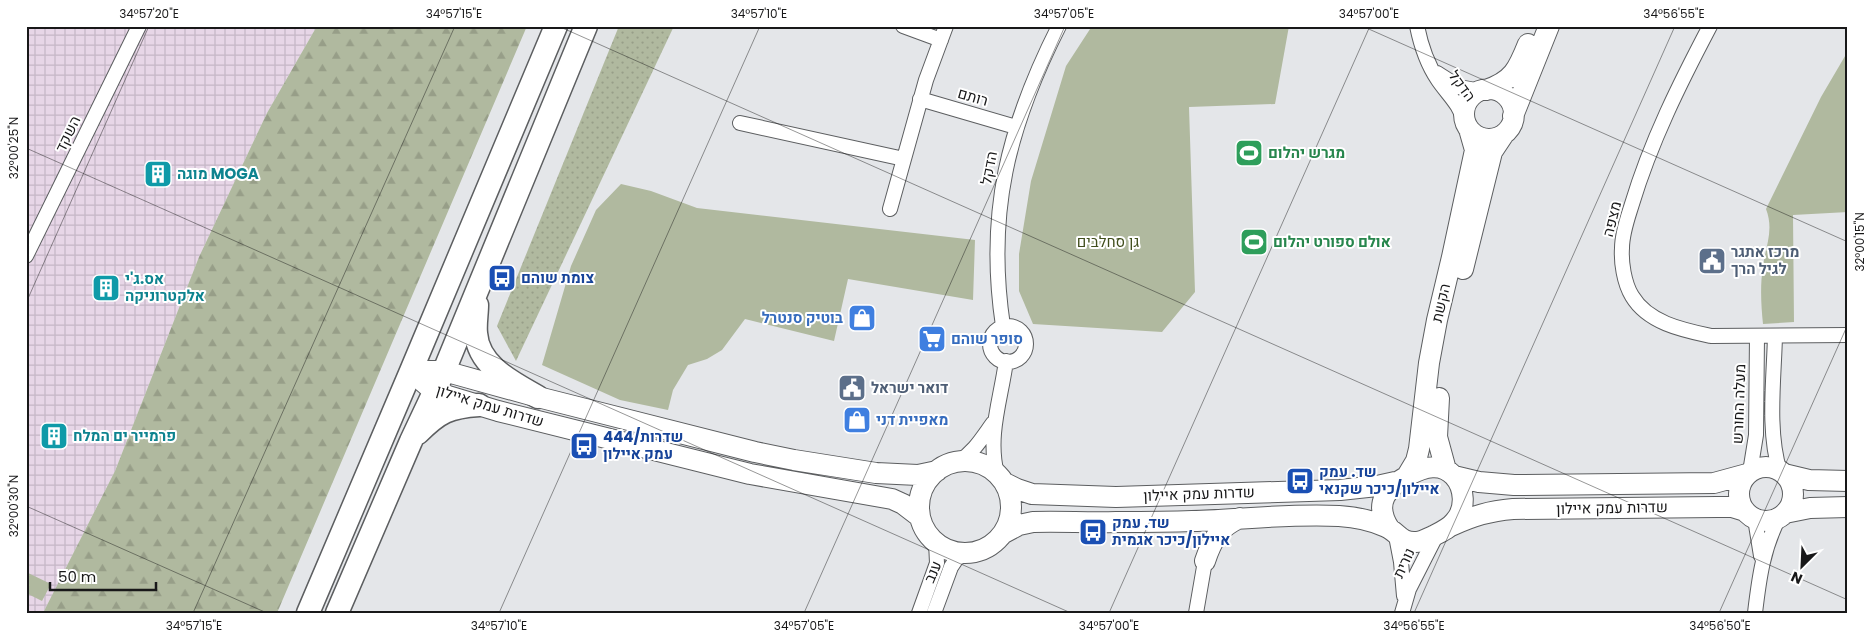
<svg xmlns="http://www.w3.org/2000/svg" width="1874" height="639" viewBox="0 0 1874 639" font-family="Poppins,Heebo,sans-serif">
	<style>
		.industrial { fill: url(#industrial-grid) }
		.grass { fill: url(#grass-dots) }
		.forest { fill: url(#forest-firs) }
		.park { fill: #b0b99f }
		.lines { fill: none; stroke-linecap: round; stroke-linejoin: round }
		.street-casing { stroke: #5c5e60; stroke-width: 16 }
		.secondary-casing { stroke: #5c5e60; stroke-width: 22 }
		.primary-casing { stroke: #5c5e60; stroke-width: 25 }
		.street { stroke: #fff; stroke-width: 14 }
		.secondary { stroke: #fff; stroke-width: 20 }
		.primary { stroke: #fff; stroke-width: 22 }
		.ticks { fill: none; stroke: #181819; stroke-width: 1; stroke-opacity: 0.45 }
		.labels { text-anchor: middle; stroke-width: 4; stroke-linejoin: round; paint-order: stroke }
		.street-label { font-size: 15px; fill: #181819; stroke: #fff }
		.leisure-label { font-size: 15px; font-weight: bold; fill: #27864d; stroke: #fff; text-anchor: start }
		.culture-label { font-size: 15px; font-weight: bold; fill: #0d838f; stroke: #fff; text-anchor: start }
		.park-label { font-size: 15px; fill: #404e1c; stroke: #fff }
		.service-label { font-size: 15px; font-weight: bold; fill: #4e5e75; stroke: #fff; text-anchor: start }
		.transit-label { font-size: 15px; font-weight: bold; fill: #164399; stroke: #fff; text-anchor: start }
		.shop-label { font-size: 15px; font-weight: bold; fill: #366cbe; stroke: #fff; text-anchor: start }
		.neatline { fill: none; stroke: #181819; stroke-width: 2 }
		.ticks-label { font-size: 12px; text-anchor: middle; fill: #181819 }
	</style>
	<defs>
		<pattern id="industrial-grid" width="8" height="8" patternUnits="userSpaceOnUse" patternTransform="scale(1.25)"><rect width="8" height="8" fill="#e7d6e7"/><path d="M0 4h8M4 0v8" fill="none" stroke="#c5b7c6"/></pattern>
		<pattern id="grass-dots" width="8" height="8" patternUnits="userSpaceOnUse" patternTransform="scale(1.25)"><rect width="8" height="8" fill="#b0b99f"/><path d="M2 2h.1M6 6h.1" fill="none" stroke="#979e88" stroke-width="1.8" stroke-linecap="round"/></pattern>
		<pattern id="forest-firs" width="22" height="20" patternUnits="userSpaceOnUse" patternTransform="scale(1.25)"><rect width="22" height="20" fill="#b0b99f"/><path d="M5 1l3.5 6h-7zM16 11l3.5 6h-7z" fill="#979e88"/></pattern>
	</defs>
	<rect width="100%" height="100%" fill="#e4e6e9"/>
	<path class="industrial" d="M26 26H317L267 113 199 257 115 471 43 613H26Z"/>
	<path class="grass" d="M619 26H674L516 361 497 326Z"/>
	<path class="forest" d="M317 26H527L277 613H43L115 471 199 257 267 113Z"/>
	<path class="park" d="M1092 26H1289L1275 104 1189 107 1195 292 1162 332 1033 324 1019 291V254L1031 181 1066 66Z
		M1848 51V212L1793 215 1794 322 1763 324C1761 305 1760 285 1763 266 1766 245 1774 230 1766 209L1821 97Z
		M621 184 651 191 697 208 975 240 973 300 848 279 834 341 745 319 722 350 707 359 688 365 673 390 668 410 620 400 542 365 571 266 596 210Z
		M26 572 51 584 42 601 26 593Z"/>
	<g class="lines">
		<defs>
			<path id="street" d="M903 26 941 40
				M1417 26C1421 46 1427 64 1438 80 1449 96 1459 103 1465 123
				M1710 26C1680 83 1651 141 1632 204 1628 217 1622 233 1622 248 1621 262 1624 283 1632 296 1648 323 1683 330 1711 336L1848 335
				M1437 73 1459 87 1481 91
				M920 99 1016 127
				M740 123 904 159
				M890 209 926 80 946 26
				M26 256 139 26
				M1003 326C986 213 1008 127 1059 26
				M990 344a18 18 0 1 1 36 0a18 18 0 1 1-36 0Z
				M1775 336C1774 378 1767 432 1780 472
				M958 462C974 452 982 438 993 423
				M1750 472 1756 435 1757 336
				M997 474C987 436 1001 399 1006 361
				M1751 515 1756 525 1761 556
				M1396 536 1401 562 1404 596
				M919 613 937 563 936 542
				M934 613 951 567 957 558 971 553
				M1196 613 1205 561
				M1402 613 1409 589 1437 534
				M1755 613C1759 579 1763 547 1780 516"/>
			<path id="secondary" d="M1464 114a25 25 0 1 1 50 0a25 25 0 1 1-50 0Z
				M1486 90C1513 81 1518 69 1528 44
				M1513 116 1549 26
				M1463 269 1492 152 1504 134
				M411 371H444L538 397 755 452 794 460 876 473 918 475 937 471
				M422 381 435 392 498 411 750 474 892 499 903 504 920 517
				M1439 398 1437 437 1446 470
				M919 507a46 46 0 1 1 92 0a46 46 0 1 1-92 0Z
				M1739 494a27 27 0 1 1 54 0a27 27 0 1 1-54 0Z
				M1784 474 1809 480 1848 481
				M1407 476 1416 461 1419 449 1429 363 1437 320 1452 257 1475 150 1469 129
				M1454 476 1479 482 1514 485 1714 483 1747 474
				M1005 483 1017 489 1032 494 1116 497 1340 490 1377 486 1395 482
				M1785 513 1810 508 1848 507
				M1451 526C1473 516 1489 511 1513 509L1717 507H1732L1745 511
				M1004 533 1019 525 1033 522C1061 521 1089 523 1116 522 1142 522 1167 522 1192 521 1241 520 1290 513 1339 516 1356 517 1371 520 1386 527 1398 532 1400 543 1416 542 1422 542 1428 538 1433 536 1441 532 1450 528 1455 521 1466 509 1465 488 1454 476 1441 462 1424 467 1409 475 1387 487 1373 503 1389 528
				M1205 561C1212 540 1219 527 1240 518"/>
			<path id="primary" d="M477 305C477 314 475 324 476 333 478 366 512 382 538 397
				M418 433C439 412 449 407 479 405
				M308 613 411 371 556 26
				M337 613 411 441 444 371 586 26"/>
		</defs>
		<use href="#street" class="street-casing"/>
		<use href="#secondary" class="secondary-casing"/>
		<use href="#primary" class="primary-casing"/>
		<use href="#street" class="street"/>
		<use href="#secondary" class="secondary"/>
		<use href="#primary" class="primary"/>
	</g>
	<path class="ticks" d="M558 26 1848 600M1362 26 1848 242M26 148 1071 613M26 303 149 26M26 506 267 613M193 613 455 26M499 613 760 26M804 613 1065 26M1109 613 1370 26M1414 613 1675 26M1719 613 1848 324"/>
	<defs>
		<symbol id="stadium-square" viewBox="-11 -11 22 22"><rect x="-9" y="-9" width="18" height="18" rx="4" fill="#2e9e5b" stroke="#fff"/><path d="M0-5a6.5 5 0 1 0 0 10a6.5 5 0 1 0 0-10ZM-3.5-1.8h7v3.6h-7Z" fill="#fff"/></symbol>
		<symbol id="building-square" viewBox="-11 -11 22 22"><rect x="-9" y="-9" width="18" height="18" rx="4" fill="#0f9aa8" stroke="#fff"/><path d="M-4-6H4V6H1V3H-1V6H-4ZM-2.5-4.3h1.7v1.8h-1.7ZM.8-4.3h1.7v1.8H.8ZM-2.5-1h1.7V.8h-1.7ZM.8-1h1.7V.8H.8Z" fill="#fff"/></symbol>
		<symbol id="civic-square" viewBox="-11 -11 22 22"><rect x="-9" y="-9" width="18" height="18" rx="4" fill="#5c6f8a" stroke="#fff"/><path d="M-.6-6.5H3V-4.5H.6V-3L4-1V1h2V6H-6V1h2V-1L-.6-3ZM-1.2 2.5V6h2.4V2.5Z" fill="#fff"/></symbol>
		<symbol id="bus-square" viewBox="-11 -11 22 22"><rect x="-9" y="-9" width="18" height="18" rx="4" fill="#1a4fb4" stroke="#fff"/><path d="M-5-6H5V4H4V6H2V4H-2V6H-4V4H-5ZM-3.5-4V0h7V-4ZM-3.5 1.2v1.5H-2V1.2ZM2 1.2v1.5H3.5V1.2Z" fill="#fff"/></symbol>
		<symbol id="shop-square" viewBox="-11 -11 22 22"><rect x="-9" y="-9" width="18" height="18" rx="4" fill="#3f7fe0" stroke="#fff"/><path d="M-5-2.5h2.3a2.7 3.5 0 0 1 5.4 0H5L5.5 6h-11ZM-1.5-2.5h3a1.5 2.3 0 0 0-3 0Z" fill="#fff"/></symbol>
		<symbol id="supermarket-square" viewBox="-11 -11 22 22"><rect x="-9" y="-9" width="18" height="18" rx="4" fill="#3f7fe0" stroke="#fff"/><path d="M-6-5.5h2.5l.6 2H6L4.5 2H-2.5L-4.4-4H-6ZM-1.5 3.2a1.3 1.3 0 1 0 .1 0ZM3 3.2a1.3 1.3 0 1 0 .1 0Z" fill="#fff"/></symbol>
	</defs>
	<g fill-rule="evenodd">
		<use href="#stadium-square" x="1233" y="137" width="32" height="32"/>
		<use href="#building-square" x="142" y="158" width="32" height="32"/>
		<use href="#stadium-square" x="1238" y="226" width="32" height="32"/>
		<use href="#civic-square" x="1696" y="245" width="32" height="32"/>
		<use href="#bus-square" x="486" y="262" width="32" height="32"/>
		<use href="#building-square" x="90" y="272" width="32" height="32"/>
		<use href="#shop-square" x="846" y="302" width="32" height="32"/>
		<use href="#supermarket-square" x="916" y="323" width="32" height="32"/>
		<use href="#civic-square" x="836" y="372" width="32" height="32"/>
		<use href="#shop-square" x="841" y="404" width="32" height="32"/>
		<use href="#building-square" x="38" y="420" width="32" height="32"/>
		<use href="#bus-square" x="568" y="430" width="32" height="32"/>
		<use href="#bus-square" x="1284" y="465" width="32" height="32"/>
		<use href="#bus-square" x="1077" y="516" width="32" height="32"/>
	</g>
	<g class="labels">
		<g class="street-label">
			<text transform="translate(1462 86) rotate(54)" y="5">הדקל</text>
			<text transform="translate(973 97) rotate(16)" y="5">רותם</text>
			<text transform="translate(68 134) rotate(-64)" y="5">השקד</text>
			<text transform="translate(989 168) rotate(-79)" y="5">הדקל</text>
			<text transform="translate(1612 219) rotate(-76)" y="5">מצפה</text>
			<text transform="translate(1441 303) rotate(-77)" y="5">הקשת</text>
			<text transform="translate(1739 404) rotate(-88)" y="5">מעלה החורש</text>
			<text transform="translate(490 406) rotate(17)" y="5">שדרות עמק איילון</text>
			<text transform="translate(1199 494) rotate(-2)" y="5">שדרות עמק איילון</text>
			<text transform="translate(1612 508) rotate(-1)" y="5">שדרות עמק איילון</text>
			<text transform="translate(1404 563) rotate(-65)" y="5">נורית</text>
			<text transform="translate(933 572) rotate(-67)" y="5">ענב</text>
		</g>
		<g class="leisure-label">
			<text x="1268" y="158">מגרש יהלום</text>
			<text x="1273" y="247">אולם ספורט יהלום</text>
		</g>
		<g class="culture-label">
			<text x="177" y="179">מוגה MOGA</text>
			<text x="125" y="284">אס.ג'י<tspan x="125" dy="17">אלקטרוניקה</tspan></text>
			<text x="73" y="441">פרמייר ים המלח</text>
		</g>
		<g class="park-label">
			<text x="1108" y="247">גן סחלבים</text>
		</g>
		<g class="service-label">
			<text x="1731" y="257">מרכז אתגר<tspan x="1731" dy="17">לגיל הרך</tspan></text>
			<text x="871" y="393">דואר ישראל</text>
		</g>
		<g class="transit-label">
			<text x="521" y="283">צומת שוהם</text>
			<text x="603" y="442">444/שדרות<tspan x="603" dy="17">עמק איילון</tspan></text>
			<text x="1319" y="477">שד. עמק<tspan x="1319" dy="17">איילון/כיכר שקנאי</tspan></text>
			<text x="1112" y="528">שד. עמק<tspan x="1112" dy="17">איילון/כיכר אגמית</tspan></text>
		</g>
		<g class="shop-label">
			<text x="843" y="323" text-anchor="end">בוטיק סנטרל</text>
			<text x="951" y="344">סופר שוהם</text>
			<text x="876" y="425">מאפיית דני</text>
		</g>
	</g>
	<rect width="1874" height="639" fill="none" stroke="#ffffff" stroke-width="55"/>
	<g transform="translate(1802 566) rotate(204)" stroke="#ffffff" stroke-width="4" paint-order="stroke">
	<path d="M0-4L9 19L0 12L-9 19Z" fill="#181819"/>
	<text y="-8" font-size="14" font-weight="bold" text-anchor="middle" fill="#181819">N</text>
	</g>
	<path d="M50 582v8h106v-8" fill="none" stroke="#181819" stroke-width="2.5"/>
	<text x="58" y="582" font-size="15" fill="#181819" stroke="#ffffff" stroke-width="4" paint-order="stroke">50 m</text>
	<rect x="28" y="28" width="1818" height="584" class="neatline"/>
	<g class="ticks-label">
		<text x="149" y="18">34°57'20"E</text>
		<text x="454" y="18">34°57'15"E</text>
		<text x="759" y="18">34°57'10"E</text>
		<text x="1064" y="18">34°57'05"E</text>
		<text x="1369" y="18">34°57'00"E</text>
		<text x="1674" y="18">34°56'55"E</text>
		<text transform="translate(14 148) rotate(-90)" y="4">32°00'25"N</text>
		<text transform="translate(1860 242) rotate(-90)" y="4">32°00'15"N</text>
		<text transform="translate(14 506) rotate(-90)" y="4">32°00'30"N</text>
		<text x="194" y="630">34°57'15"E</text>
		<text x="499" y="630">34°57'10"E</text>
		<text x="804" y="630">34°57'05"E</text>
		<text x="1109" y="630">34°57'00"E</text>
		<text x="1414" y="630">34°56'55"E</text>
		<text x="1720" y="630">34°56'50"E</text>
	</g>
</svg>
